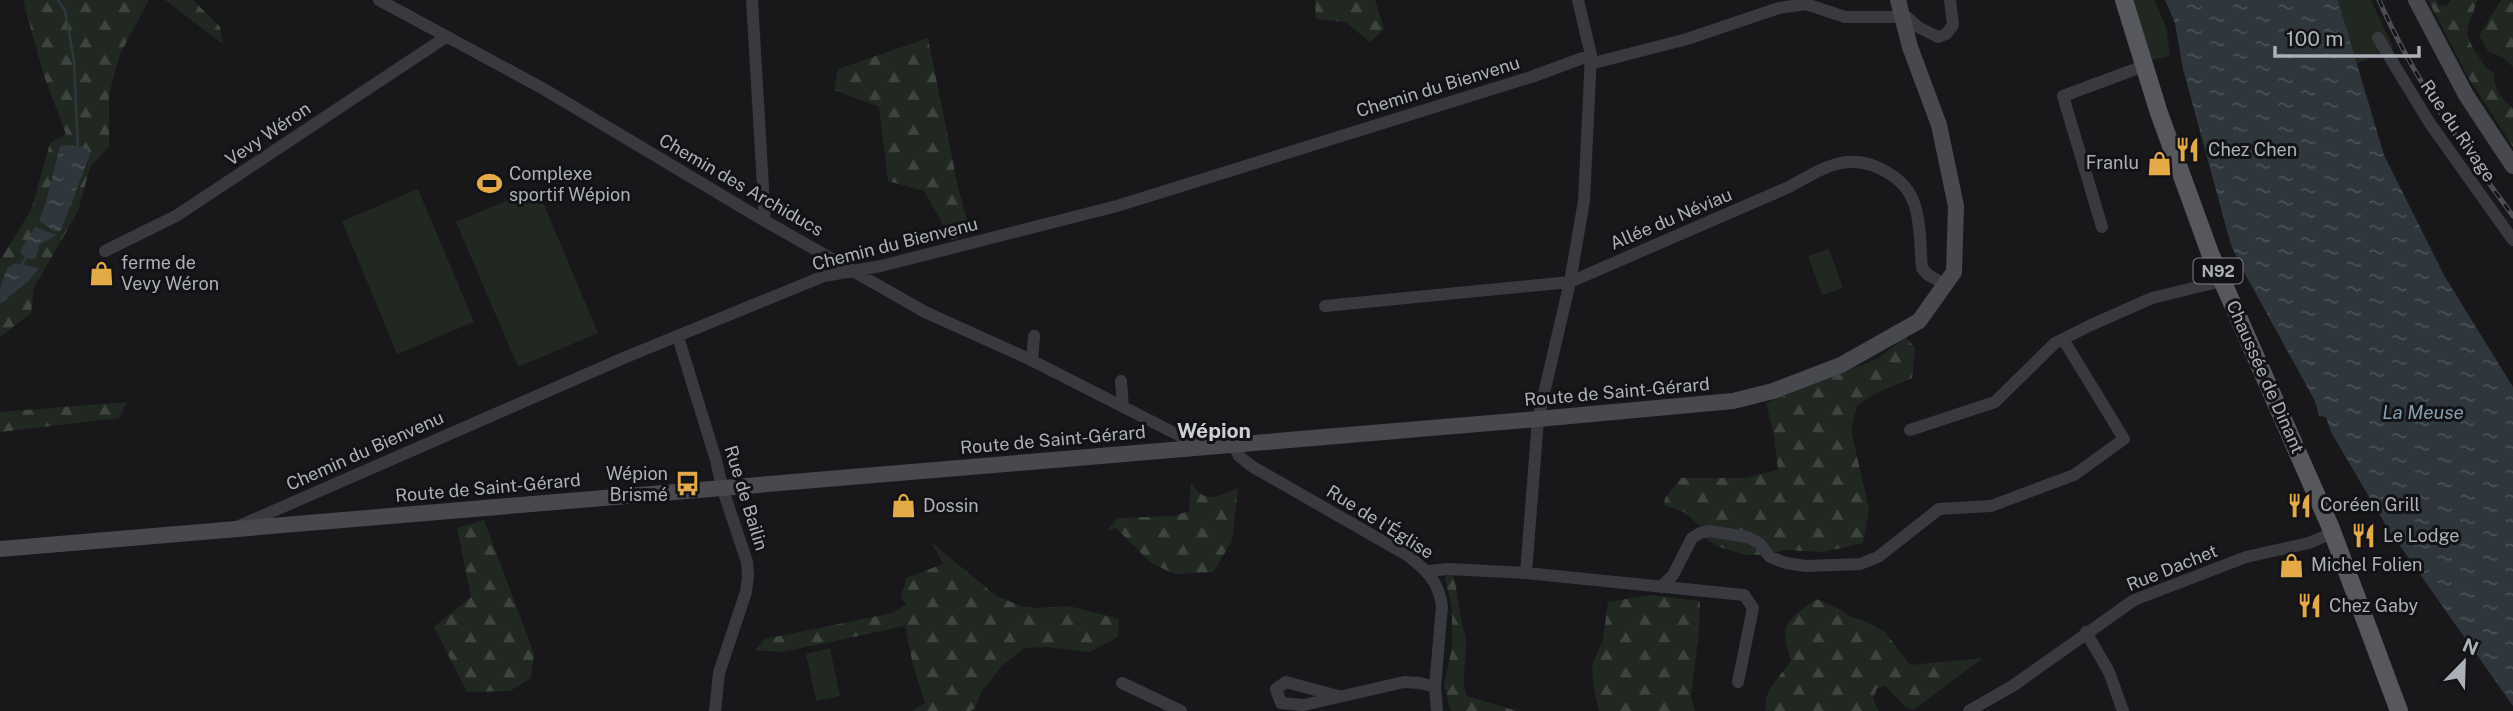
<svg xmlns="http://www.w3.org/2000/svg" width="2513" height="711" viewBox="0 0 2513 711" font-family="'Public Sans',sans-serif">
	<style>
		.grass { fill: #202821 }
		.forest { fill: url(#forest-firs); fill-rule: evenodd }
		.water { fill: url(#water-ripples) }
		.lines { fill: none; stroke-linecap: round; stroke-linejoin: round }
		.stream { stroke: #2f373d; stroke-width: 2.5 }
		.minor { stroke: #393a3f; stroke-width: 12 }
		.secondary { stroke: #48494f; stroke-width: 16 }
		.primary { stroke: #56585d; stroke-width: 18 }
		.rail-casing { stroke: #4d4e53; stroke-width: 5 }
		.rail { stroke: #131315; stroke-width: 2.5; stroke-dasharray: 8; stroke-linecap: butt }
		.labels { text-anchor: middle; stroke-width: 6; stroke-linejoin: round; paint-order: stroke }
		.shield { fill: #131315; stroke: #7d8188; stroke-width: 2 }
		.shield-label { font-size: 16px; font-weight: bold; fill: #abb0b9 }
		.street-label { font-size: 18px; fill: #abb0b9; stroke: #131315 }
		.poi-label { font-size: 18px; fill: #abb0b9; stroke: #131315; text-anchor: start }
		.water-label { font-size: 19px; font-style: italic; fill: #869eb1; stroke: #131315 }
		.quarter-label { font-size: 21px; font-weight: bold; fill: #cccfd5; stroke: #131315 }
	</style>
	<defs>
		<pattern id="forest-firs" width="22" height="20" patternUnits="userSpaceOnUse" patternTransform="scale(1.75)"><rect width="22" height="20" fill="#202821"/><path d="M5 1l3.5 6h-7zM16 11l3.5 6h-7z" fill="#3e453f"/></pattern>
		<pattern id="water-ripples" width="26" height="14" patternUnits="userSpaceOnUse" patternTransform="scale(1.75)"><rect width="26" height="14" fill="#2f373d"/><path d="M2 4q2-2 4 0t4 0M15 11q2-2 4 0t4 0" fill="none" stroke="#4a5157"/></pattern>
	</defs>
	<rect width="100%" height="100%" fill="#18181a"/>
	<path class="grass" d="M2133 0H2154L2166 27 2170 56 2151 60Z
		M2338 0H2371L2393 47 2357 64Z
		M537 188 598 333 518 367 456 222Z
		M418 189 474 322 397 354 342 221Z
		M1829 249 1843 288 1822 295 1808 256Z
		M830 648 840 696 816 701 806 654Z"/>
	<path class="forest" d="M23 0H149L120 54 109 94V147L90 167 78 211 34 288 31 313 0 337V304L30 280 39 268 16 263 7 268 0 289V260L31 210 50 143 66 134 44 76ZM60 146 89 161 74 193 60 231 40 221C49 197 53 171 60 146Z
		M165 0H193L220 27 223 44Z
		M1315 0H1375L1384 29 1370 42 1345 22 1316 19Z
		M2428 0H2436L2439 6 2447 5 2451 0H2480L2477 1C2468 28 2461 30 2478 56 2483 63 2486 69 2494 73 2494 90 2500 97 2513 108V147L2468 77Z
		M2501 0H2513V67L2504 58 2488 51 2479 36Z
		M928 38 958 187 971 234 952 240 924 191 888 181 879 107 834 90 838 69Z
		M1906 337 1915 348 1912 378 1876 393 1857 406 1851 430 1869 509 1863 543 1823 552 1784 550 1767 555H1746L1716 546 1704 537 1701 527 1684 512 1664 505 1665 498 1681 478H1744L1778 470 1774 436 1766 403 1877 359Z
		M127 402 119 418 0 432V412Z
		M1191 482C1205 505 1217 497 1238 488L1232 541 1213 572 1175 574 1151 563 1116 528 1107 530 1118 518 1174 516 1189 511Z
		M484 520 534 654 531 678 510 691 467 692 434 627 471 597 457 528Z
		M931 542 995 595 1020 606 1038 608 1069 606 1119 619 1118 637 1090 652 1047 647 1024 648 1002 666 981 692 975 708 970 711H912L925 703 913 665 905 626 783 652 755 650 765 639 892 613 907 604 901 598 906 578 943 564Z
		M1453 573C1457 588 1458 603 1461 618 1462 625 1465 633 1466 640 1467 659 1460 679 1467 696L1517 711H1451L1444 685 1452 648V610L1445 577Z
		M1651 595 1700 601 1699 631 1691 695 1695 711H1599L1594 689 1592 665 1603 640 1608 602Z
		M1816 599 1843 611 1848 616 1865 621 1885 632 1910 665 1983 658 1913 710 1907 708 1885 686 1877 688 1873 699 1879 711H1766C1762 690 1782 676 1791 660 1778 623 1788 620 1816 599Z"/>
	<path class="water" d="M2165 0H2338L2384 155 2445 277 2513 387V706L2388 529 2331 432 2326 417 2319 416 2315 401 2244 272 2231 245 2183 69 2175 23Z
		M72 145 87 149 90 155 60 232 54 231 39 221C49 197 53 171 60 146Z
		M35 227 57 235 39 245 36 259H29L22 255 20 251Z
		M16 263 39 268 30 280 0 304V289L7 268Z"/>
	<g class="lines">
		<path class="stream" d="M58 0 65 11 74 60 78 150
			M19 268 27 256"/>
		<path class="minor" d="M379 0 542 88 765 221 925 312 1029 359 1202 447
			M752 0 765 221
			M2378 38 2429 122 2513 240
			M1590 64 1687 39 1779 8 1806 4 1845 17H1907L1918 27 1938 37 1946 34 1953 25 1950 0
			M2102 227 2063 96 2144 66
			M105 251 176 216 446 37
			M1325 306 1570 282 1789 187C1824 167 1852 149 1890 174 1901 181 1910 191 1914 203 1921 222 1920 248 1922 268L1928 275 1945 284
			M678 337 716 460 722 487 747 562 748 577 746 592 719 673 715 711
			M1032 361 1034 336
			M1121 381 1123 407
			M1910 430 1995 402 2055 343 2091 325 2152 298 2222 281
			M1233 444 1239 456 1253 467 1407 555C1425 569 1439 581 1442 606L1435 687 1437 711
			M239 526 626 357 824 276 881 266 1117 206 1531 77 1591 55
			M1428 571 1449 569 1526 573 1744 595 1753 608 1738 682
			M1526 573 1538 419 1570 282 1584 201 1591 55 1578 0
			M1661 587 1673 575 1692 538 1700 533 1709 531 1747 537 1759 543 1770 557 1786 563 1806 566 1860 564 1878 557 1939 509 1991 506 2074 475 2124 439 2063 339
			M2086 632 2109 672 2123 711
			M1122 683 1181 711
			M1338 696 1286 682 1276 689 1281 703 1304 705 1404 682 1420 683 1435 687
			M1969 711 2014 685 2134 600 2246 557 2309 543 2332 533"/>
		<path class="secondary" d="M2416 0 2466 95 2513 166
			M0 549 1538 419 1733 401 1773 391 1841 365 1919 321 1954 272 1956 206 1939 125 1910 47 1898 0"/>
		<path class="primary" d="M2124 0 2159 113 2210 253 2330 526 2399 711"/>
		<defs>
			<path id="rail" d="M2379 0C2413 78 2463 148 2513 216"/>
		</defs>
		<use href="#rail" class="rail-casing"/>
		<use href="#rail" class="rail"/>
	</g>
	<defs>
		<symbol id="restaurant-bare" viewBox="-9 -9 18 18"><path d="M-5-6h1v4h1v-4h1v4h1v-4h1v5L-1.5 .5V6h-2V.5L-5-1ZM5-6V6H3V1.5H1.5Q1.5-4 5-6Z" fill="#e4aa46" stroke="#131315" stroke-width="2.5" paint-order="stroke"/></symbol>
		<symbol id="shop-bare" viewBox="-9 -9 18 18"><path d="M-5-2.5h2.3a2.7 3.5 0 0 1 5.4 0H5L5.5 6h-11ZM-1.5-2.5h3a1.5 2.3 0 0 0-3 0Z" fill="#e4aa46" stroke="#131315" stroke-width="2.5" paint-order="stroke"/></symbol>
		<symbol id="stadium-bare" viewBox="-9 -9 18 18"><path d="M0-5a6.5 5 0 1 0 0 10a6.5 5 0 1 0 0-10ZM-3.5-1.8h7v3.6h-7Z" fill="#e4aa46" stroke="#131315" stroke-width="2.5" paint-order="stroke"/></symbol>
		<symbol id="bus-bare" viewBox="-9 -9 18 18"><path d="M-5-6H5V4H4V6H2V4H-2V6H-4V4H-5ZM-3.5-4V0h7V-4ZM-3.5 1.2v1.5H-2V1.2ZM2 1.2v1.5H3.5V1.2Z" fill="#e4aa46" stroke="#131315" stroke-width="2.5" paint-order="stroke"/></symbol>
	</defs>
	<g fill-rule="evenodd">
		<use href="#restaurant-bare" x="2170" y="132" width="35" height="35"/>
		<use href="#shop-bare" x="2142" y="146" width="35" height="35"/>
		<use href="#stadium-bare" x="472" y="166" width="35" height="35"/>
		<use href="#shop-bare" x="84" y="256" width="35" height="35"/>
		<use href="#bus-bare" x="670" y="466" width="35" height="35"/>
		<use href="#restaurant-bare" x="2282" y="488" width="35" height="35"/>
		<use href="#shop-bare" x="886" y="488" width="35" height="35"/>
		<use href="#restaurant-bare" x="2346" y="518" width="35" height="35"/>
		<use href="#shop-bare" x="2274" y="548" width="35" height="35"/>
		<use href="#restaurant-bare" x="2292" y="588" width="35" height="35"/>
	</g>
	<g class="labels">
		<rect class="shield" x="2193.5" y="258.5" width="49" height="25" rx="5"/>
		<g class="shield-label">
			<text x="2218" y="277">N92</text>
		</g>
		<g class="street-label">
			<text transform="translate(1438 87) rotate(-17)" y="6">Chemin du Bienvenu</text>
			<text transform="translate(2458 131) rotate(56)" y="6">Rue du Rivage</text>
			<text transform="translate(268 134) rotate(-34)" y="6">Vevy Wéron</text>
			<text transform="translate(741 185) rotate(30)" y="6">Chemin des Archiducs</text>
			<text transform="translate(1671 219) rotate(-23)" y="6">Allée du Néviau</text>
			<text transform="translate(895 244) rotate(-14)" y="6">Chemin du Bienvenu</text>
			<text transform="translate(2265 377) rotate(66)" y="6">Chaussée de Dinant</text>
			<text transform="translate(1617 392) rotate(-5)" y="6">Route de Saint-Gérard</text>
			<text transform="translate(1053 440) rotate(-5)" y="6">Route de Saint-Gérard</text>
			<text transform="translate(365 451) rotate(-24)" y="6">Chemin du Bienvenu</text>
			<text transform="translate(488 488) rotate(-5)" y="6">Route de Saint-Gérard</text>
			<text transform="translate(746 498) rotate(73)" y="6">Rue de Bailin</text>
			<text transform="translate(1380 522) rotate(32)" y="6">Rue de l'Église</text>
			<text transform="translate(2172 568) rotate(-22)" y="6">Rue Dachet</text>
		</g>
		<g class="poi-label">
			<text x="2208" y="156">Chez Chen</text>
			<text x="2139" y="169" text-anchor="end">Franlu</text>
			<text x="509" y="180">Complexe<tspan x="509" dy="21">sportif Wépion</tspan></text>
			<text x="121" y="269">ferme de<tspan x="121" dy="21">Vevy Wéron</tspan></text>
			<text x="668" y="480" text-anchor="end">Wépion<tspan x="668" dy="21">Brismé</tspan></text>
			<text x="2320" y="511">Coréen Grill</text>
			<text x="923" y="512">Dossin</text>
			<text x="2383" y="542">Le Lodge</text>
			<text x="2311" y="571">Michel Folien</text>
			<text x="2329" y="612">Chez Gaby</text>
		</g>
		<g class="water-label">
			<text x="2423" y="419">La Meuse</text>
		</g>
		<g class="quarter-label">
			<text x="1214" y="438">Wépion</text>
		</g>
	</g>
	<g transform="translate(2464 662) rotate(23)" stroke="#131315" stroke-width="5" paint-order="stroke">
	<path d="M0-5L12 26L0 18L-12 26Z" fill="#abb0b9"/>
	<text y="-10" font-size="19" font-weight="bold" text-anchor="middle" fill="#abb0b9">N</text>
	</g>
	<path d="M2275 46v10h144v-10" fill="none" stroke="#abb0b9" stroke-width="3.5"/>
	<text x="2286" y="46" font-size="21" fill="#abb0b9" stroke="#131315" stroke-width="5" paint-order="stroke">100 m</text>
</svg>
